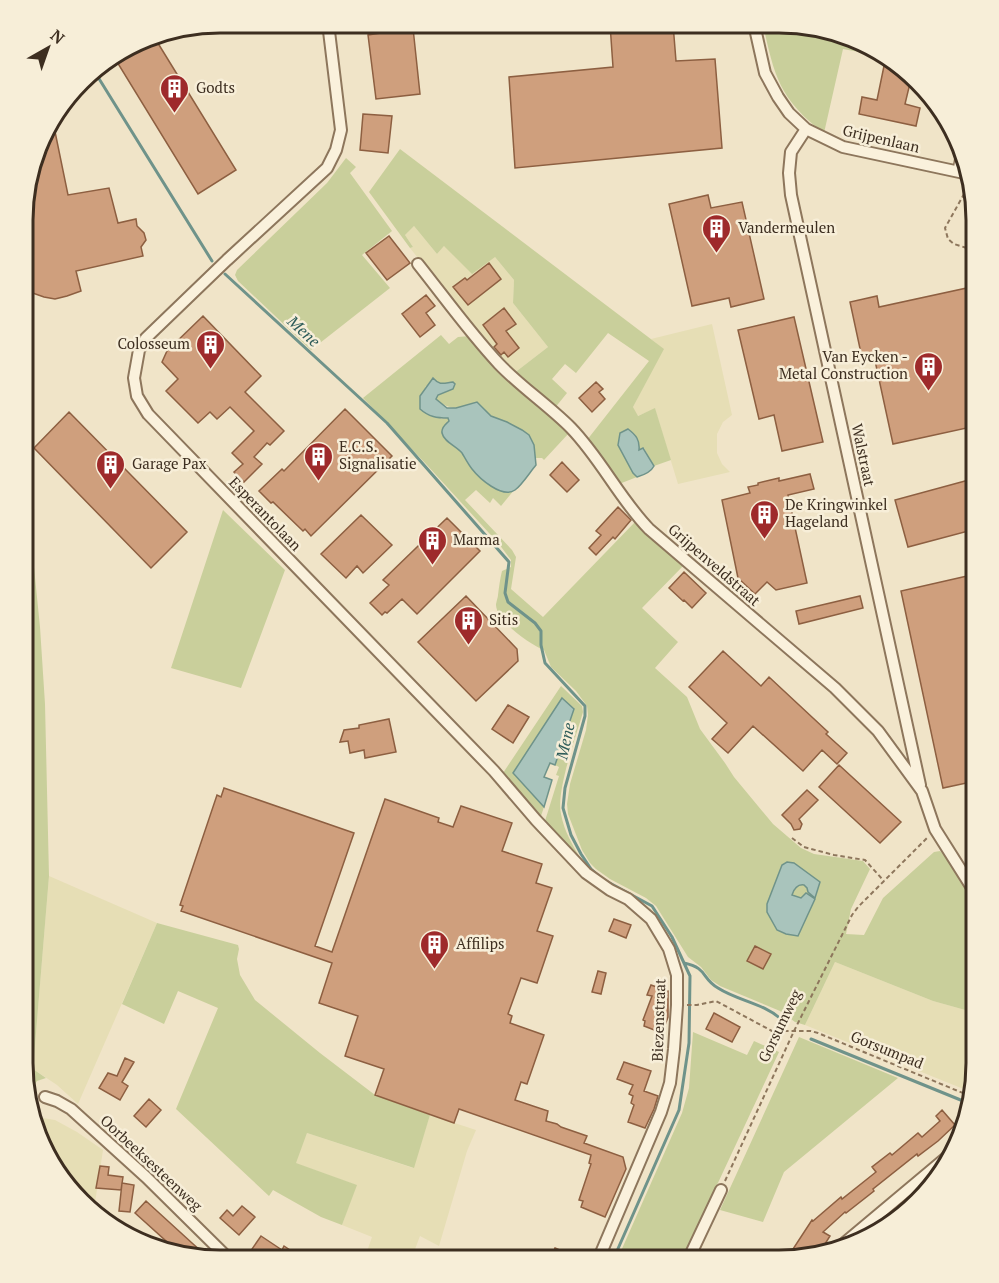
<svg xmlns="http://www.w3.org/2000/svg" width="999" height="1283" viewBox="0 0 999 1283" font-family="'PT Serif',serif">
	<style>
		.farmland { fill: #e6deb5 }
		.green { fill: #c9cf9b; fill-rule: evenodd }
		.water { fill: #a9c4bc; stroke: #6f938a; stroke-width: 1.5 }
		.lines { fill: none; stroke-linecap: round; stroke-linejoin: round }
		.stream { stroke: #6f938a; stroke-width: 3 }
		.building { fill: #cf9f7d; stroke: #8d5f41; stroke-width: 1.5 }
		.lane-casing { stroke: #8d765c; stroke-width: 8 }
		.street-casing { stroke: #8d765c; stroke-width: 14 }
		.path { stroke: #8d765c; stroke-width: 2; stroke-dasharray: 4.5 3; stroke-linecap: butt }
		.lane { stroke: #faf1dc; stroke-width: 5 }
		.street { stroke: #faf1dc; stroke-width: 10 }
		.labels { text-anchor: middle; stroke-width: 5; stroke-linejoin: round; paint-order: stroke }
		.poi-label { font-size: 15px; fill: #3d2e20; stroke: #f7eed8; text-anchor: start }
		.street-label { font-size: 15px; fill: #3d2e20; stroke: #f7eed8 }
		.water-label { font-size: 16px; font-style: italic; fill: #2f5d5a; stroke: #f7eed8 }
		.rim { fill: none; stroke: #3d2e20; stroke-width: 3 }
	</style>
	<rect width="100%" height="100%" fill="#f0e4c8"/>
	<path class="farmland" d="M414 226 437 254 444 246 495 257 514 280 513 303 548 347 513 374 501 362 410 248 413 247 405 235Z
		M712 324 732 415 723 422 717 434V453L722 464 730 472 678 484 655 409 637 416 633 407 663 349 651 339Z
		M49 876 157 923 78 1104 57 1085 33 1069Z
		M835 962 933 1001 976 1013V1076L971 1092 805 1025Z
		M430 1115 476 1130 467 1151 439 1246 420 1236 411 1260H364L372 1237 342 1225 356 1185 295 1163 307 1133 413 1168Z
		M37 1117 55 1120 77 1132 103 1150 94 1209 49 1162Z"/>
	<path class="green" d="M763 24H805L889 56 891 58 843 49 824 133C780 100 774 76 763 24Z
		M400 149 664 349 633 407 638 416 655 408 671 460 654 466 644 448 638 451 620 433 618 445 633 473 637 477 619 484 587 440 649 361 608 333 576 373 565 364 552 379 567 393 554 409 513 374 548 347 513 303 514 280 495 257 472 274 444 246 437 254 414 226 405 235 413 247 410 248 369 192Z
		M346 158 356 167 350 173 392 231 362 255 390 288 311 350 238 281 235 275 237 270 327 183Z
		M441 335 449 344 458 337 470 336 498 368 569 433 544 460 542 458H535L534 445 507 422 491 416 477 402C459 409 452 411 436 400L438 395 448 391V382L443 385 436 382 425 387 441 419 448 418 449 421 445 424 448 441 461 452 472 469 486 483 507 492 514 490 501 506 493 498 490 503 476 490 465 500 512 550 516 557 511 589 543 617 636 521 684 565 642 608 678 642 655 668 687 697 700 729 725 763 734 777 773 824 801 848 814 854 863 861 870 869 851 909 846 934 864 935 883 898 934 852 940 851 949 859 976 899V1013L933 1001 835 962 805 1025 795 1022 780 1011 720 986 711 980 701 967 688 957 656 906 646 898 610 879 596 869 590 863 582 850 568 814 567 804 570 784 586 730 588 715 587 706 576 691 551 667 544 650C530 644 497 622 496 605 496 603 498 597 498 595 499 587 500 579 502 571L511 567V560L499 544 426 464 363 398ZM787 862 815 897 805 885C798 884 794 889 792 895L801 898 778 930 767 912V904L782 865Z
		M24 468 40 627 45 704 49 876 33 1069 46 1078 37 1081 30 1091 24 1071 30 890 28 747 23 666Z
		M223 510 285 570 241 688 171 668Z
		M561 686 582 706 583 712C576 737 556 790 561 814 564 831 573 846 582 861L545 821 559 776 556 775 559 767 555 765 574 708 562 699 513 773 544 807 541 816 503 773Z
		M157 923 238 945 239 949 237 959 240 975 255 1000 320 1053 375 1095 430 1115 414 1168 307 1133 296 1163 357 1185 342 1225 321 1217 273 1190 269 1196 176 1109 218 1008 178 991 164 1024 122 1004Z
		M693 1032 747 1055 754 1041 779 1052 682 1260H617L682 1113 689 1088Z
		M799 1037 898 1078 784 1172 763 1222 720 1210Z"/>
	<path class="water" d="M433 378C440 386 444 383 453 382L455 384 453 389 438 395 436 399 447 408H456L477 402 491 416 507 422 522 430 529 435 534 445 536 465C530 472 522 485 515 490 502 499 479 478 472 469 468 464 465 458 462 453 456 446 444 442 442 433 441 427 446 424 449 421L448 418C437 418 429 417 420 409V396Z
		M628 429C636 435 640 440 639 450L643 448 654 466C651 472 644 475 637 477L633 473 618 445 620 433Z
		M562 698 574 709 555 765 550 763 544 777 552 780 544 807 513 773Z
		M787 862 794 863 820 882 815 898 808 892 807 888 804 885C798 884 794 889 792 895L801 898 806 893 815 899 798 936 786 934 777 930 767 912V904L782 865Z"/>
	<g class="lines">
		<path class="stream" d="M93 69 212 261
			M225 274 387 423 509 562 505 593 508 602 535 623 541 631V645L545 663 585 706V716L565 788 563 808 571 835 581 854 591 869 600 877
			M606 881 652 906 672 937 690 976 689 1043 679 1110 613 1260
			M684 963C708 968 701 978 718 988 738 1001 764 1003 782 1020
			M811 1039 968 1103"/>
	</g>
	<path class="building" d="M610 24H673L676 61 715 59 722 148 515 168 509 77 613 67Z
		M413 28 420 94 376 99 368 35Z
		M156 40 236 170 198 194 114 57 137 44 140 50Z
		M884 66 902 70 911 79 905 104 920 108 916 126 859 114 862 97 877 100Z
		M363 114 392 116 388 153 360 150Z
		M52 117 68 195 109 188 118 223 136 219 137 226 144 233 146 240 141 247 143 256 76 271 81 291 67 296 55 299 44 297 24 290V194L49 121Z
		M708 195 711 208 742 202 764 299 731 307 729 298 692 306 669 204Z
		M389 236 410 263 387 280 366 253Z
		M489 263 501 279 468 305 453 287 465 278 467 280Z
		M976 286V426L893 444 874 356 862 358 850 302 877 296 879 307Z
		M426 295 435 306 426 313 435 325 420 337 402 314Z
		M504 308 516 324 506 331 519 348 508 357 504 352 501 355 494 347 497 344 483 325Z
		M203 316 261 376 245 392 284 431 270 445 267 443 254 457 262 464 244 482 234 472 243 464 232 453 254 431 230 407 217 419 210 412 198 423 166 391 178 379 162 362 167 351Z
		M794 317 823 442 782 451 774 415 759 419 738 330Z
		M596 382 603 389 599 392 605 399 592 412 579 398Z
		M345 409 392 456 311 536 305 529 303 531 273 502 271 503 259 491 282 469 284 471Z
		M69 412 187 532 151 568 34 448Z
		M562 462 579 480 567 492 550 475Z
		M810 474 814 489 788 495 807 583 776 590 767 582 755 594 738 578 722 500 750 493 748 487 758 485V483L779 478V481Z
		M976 478V529L908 547 895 500Z
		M618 507 631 520 615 539 613 537 596 555 589 548 601 535 596 531Z
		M361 515 392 545 363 573 357 566 346 578 321 554Z
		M447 518 480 551 417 614 402 599 387 613 385 612 382 615 370 603 389 585 383 580Z
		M684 572 706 593 692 608 684 600 683 601 669 588Z
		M976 574V781L943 788 901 591Z
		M466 596 517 649 518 661 476 701 418 642Z
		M860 596 863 608 799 624 796 611Z
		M723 651 761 686 769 677 828 732 826 734 847 753 837 764 822 750 803 771 753 726 728 753 712 739 727 723 689 687Z
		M508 705 529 717 513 743 492 729Z
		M389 719 396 752 365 758 364 750 350 753 348 741 340 742 344 730 359 728V725Z
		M839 765 901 822 880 843 819 787Z
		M224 788 354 833 315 946 332 952 385 799 439 818 438 822 453 827 461 806 512 823 502 851 542 864 536 883 552 888 537 931 553 936 537 983 521 978 508 1014 512 1016 510 1023 544 1035 527 1084 521 1082 515 1100 548 1111 546 1121 557 1124 561 1127 587 1136 584 1143 623 1157 626 1169 605 1217 581 1207 583 1201 579 1200 591 1164 589 1163 591 1155 459 1109 454 1123 375 1095 384 1069 345 1056 358 1016 319 1003 332 963 181 911 183 906 180 905 217 795 221 797Z
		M807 790 818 800 799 819 802 824 800 829 794 830 791 824 782 815Z
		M614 919 631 925 626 938 609 931Z
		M755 946 771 954 763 969 747 961Z
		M598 971 606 973 601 994 592 992Z
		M651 985 668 991V1017L662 1033 644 1026 645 1021 643 1020 652 996 647 995Z
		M714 1013 740 1027 732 1042 706 1029Z
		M125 1058 134 1062 122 1082 128 1086 120 1100 99 1088 108 1073 117 1076Z
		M624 1062 651 1071 644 1091 658 1096 654 1109 645 1128 628 1122 634 1105 631 1103 633 1096 629 1094 633 1085 617 1079Z
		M149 1099 161 1110 146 1127 134 1116Z
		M942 1110 955 1125 938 1141 918 1156 917 1154 873 1189 874 1191 846 1213 845 1212 823 1232 830 1236 820 1252 804 1256 793 1249 812 1220 813 1221 841 1197 842 1199 876 1172 872 1167 890 1153 892 1155 918 1133 922 1137 940 1121 936 1116Z
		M100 1166 109 1167 108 1175 123 1177 121 1190 96 1188Z
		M122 1183 134 1185 130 1212 119 1211Z
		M146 1201 192 1243 211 1260H206L175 1249 135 1213Z
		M242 1206 255 1217 239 1235 220 1218 227 1210 233 1216Z
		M261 1236 282 1250 284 1246 305 1260H268L252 1249Z
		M555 1248 583 1260H550Z"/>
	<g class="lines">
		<defs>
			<path id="lane" d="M956 171 959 153"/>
			<path id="street" d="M328 23 341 130 336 150 327 168 227 260 146 338 139 350 134 378 137 396 148 414 494 771 536 820 586 873 610 890 628 899 651 919 669 949 677 975V1005L674 1049 670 1083 661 1112 598 1260
				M754 24 765 73 778 97 789 113 806 129 843 147 964 173
				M806 129 791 152 789 173 791 195 920 785
				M418 264C445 298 470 333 499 364 521 387 548 405 571 428 601 459 619 498 649 529L835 688 878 731 922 791 935 829 976 894
				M45 1097 57 1101 71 1109 146 1177 230 1260
				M842 1245 953 1152
				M688 1260 721 1190"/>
		</defs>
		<use href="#lane" class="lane-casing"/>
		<use href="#street" class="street-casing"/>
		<path class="path" d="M968 187 945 228 948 239 954 244 976 251
			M792 838 804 847 834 855 865 860 884 881
			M687 1005H697L716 1001 772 1031H811L818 1033 970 1096
			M23 1035 27 880 23 702
			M725 1181 794 1031 852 915 858 907 927 838"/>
		<use href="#lane" class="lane"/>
		<use href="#street" class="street"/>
	</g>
	<defs>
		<symbol id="building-pin" viewBox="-11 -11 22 30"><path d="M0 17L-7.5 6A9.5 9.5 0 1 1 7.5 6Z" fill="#9e2a2b" stroke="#f7eed8"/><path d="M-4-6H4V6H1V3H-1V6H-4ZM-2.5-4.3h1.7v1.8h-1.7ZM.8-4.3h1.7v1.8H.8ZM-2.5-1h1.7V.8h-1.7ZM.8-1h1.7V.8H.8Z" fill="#fff"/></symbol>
	</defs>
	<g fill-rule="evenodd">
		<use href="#building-pin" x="158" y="72" width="33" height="45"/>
		<use href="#building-pin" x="700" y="212" width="33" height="45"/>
		<use href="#building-pin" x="194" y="328" width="33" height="45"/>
		<use href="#building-pin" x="912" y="350" width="33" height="45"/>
		<use href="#building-pin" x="302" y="440" width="33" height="45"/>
		<use href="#building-pin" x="94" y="448" width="33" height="45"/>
		<use href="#building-pin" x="748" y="498" width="33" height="45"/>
		<use href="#building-pin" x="416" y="524" width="33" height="45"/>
		<use href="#building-pin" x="452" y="604" width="33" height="45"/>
		<use href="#building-pin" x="418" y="928" width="33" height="45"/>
	</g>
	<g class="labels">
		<g class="poi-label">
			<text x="196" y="93">Godts</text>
			<text x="738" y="233">Vandermeulen</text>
			<text x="190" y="349" text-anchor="end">Colosseum</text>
			<text x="908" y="362" text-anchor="end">Van Eycken -<tspan x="908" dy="17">Metal Construction</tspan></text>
			<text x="339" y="452">E.C.S.<tspan x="339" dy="17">Signalisatie</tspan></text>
			<text x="132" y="469">Garage Pax</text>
			<text x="785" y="510">De Kringwinkel<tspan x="785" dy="17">Hageland</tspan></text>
			<text x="453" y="545">Marma</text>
			<text x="489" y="625">Sitis</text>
			<text x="456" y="949">Affilips</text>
		</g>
		<g class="street-label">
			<text transform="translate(881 139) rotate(13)" y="5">Grijpenlaan</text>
			<text transform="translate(863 455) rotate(78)" y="5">Walstraat</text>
			<text transform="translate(265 514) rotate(46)" y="5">Esperantolaan</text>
			<text transform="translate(714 565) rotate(41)" y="5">Grijpenveldstraat</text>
			<text transform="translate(659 1020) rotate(-88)" y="5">Biezenstraat</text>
			<text transform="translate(780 1026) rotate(-64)" y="5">Gorsumweg</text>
			<text transform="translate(887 1050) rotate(22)" y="5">Gorsumpad</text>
			<text transform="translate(151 1163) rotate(43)" y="5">Oorbeeksesteenweg</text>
		</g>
		<g class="water-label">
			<text transform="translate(304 331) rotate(43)" y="6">Mene</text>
			<text transform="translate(565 741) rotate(-78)" y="6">Mene</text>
		</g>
	</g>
	<path d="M0 0H999V1283H0ZM220 33H779A187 187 0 0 1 966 220V1063A187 187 0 0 1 779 1250H220A187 187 0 0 1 33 1063V220A187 187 0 0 1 220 33Z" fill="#f7eed8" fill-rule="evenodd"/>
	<path class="rim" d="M220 33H779A187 187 0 0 1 966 220V1063A187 187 0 0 1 779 1250H220A187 187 0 0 1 33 1063V220A187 187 0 0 1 220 33Z"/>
	<g transform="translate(48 48) rotate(40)" stroke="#f7eed8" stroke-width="4.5" paint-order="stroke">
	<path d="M0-4.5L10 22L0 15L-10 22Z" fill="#3d2e20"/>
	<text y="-9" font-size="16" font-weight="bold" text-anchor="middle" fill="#3d2e20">N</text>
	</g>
</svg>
